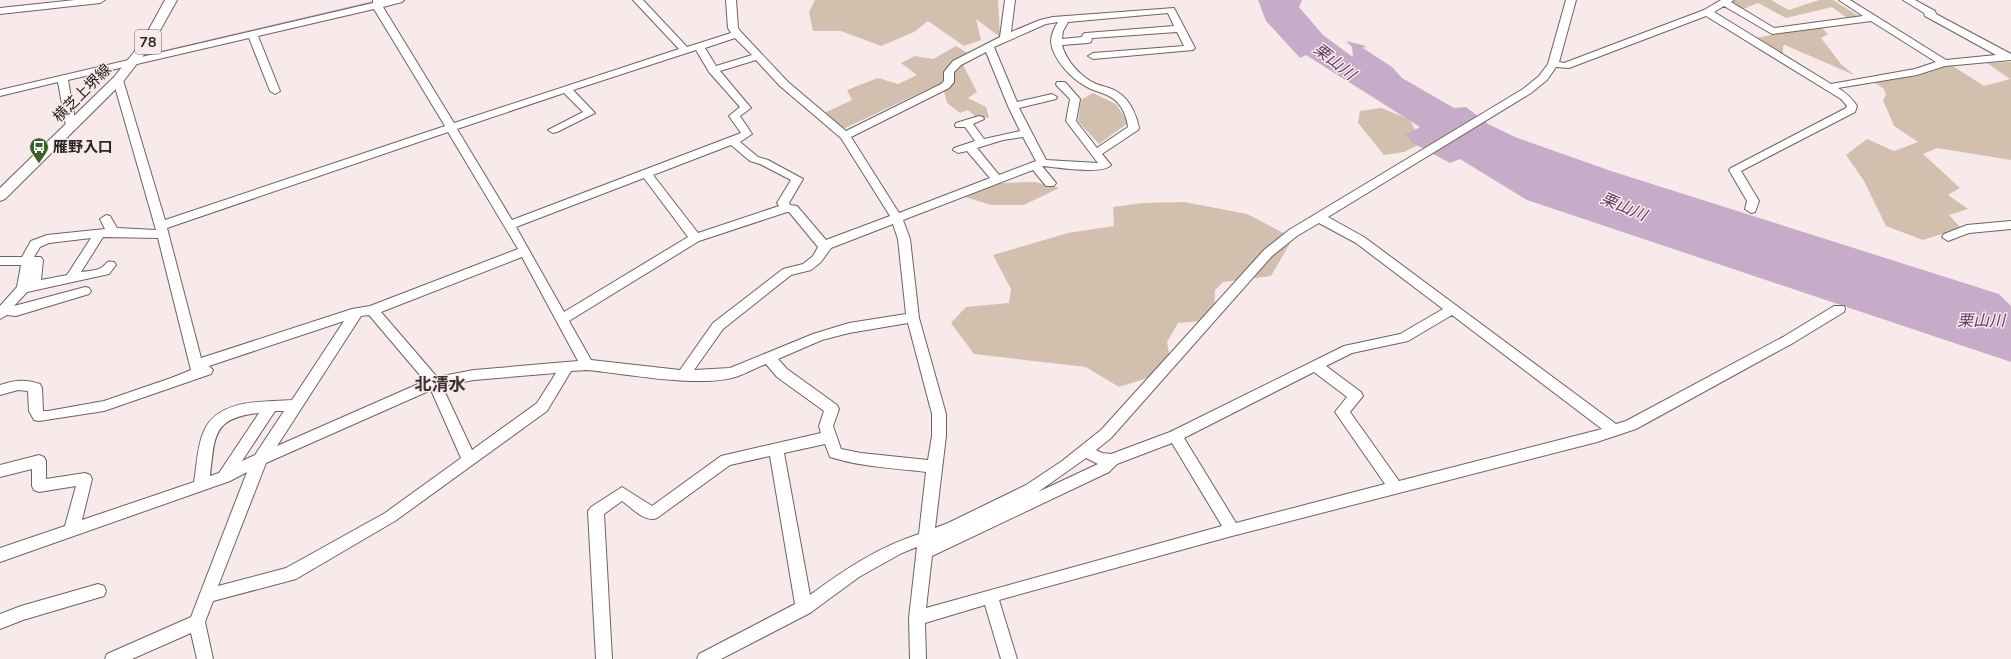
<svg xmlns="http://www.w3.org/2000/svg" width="2011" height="659" viewBox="0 0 2011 659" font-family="Mulish,'Noto Sans JP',sans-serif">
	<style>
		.green { fill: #d3bfae }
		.water { fill: #c7acc9 }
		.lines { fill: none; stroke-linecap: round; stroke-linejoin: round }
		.stream { stroke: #c7acc9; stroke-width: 2.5 }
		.minor-casing { stroke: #6f6263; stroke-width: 2 }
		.major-casing { stroke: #6f6263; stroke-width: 2 }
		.minor { fill: #fff; fill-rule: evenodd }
		.major { fill: #fff; fill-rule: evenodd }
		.labels { text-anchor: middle; stroke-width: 3; stroke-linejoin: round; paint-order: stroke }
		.shield { fill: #f8eaeb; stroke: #675f60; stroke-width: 1 }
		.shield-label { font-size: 14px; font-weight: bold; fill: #292424 }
		.street-label { font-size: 15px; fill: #292424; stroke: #f8eaeb }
		.poi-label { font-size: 15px; font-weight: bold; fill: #292424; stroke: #f8eaeb; text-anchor: start }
		.water-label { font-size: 16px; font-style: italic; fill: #613c65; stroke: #f8eaeb }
		.quarter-label { font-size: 17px; font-weight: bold; fill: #3c3132; stroke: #f8eaeb }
	</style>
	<rect width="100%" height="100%" fill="#f8eaeb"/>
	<path class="green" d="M815 0H998L1000 37 976 19 981 40 964 46 928 21 914 32 881 46 841 31H813L809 12Z
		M1735 0H1771L1789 10 1819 0H1833L1860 17 1850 20 1832 7 1786 18 1758 3 1741 10 1728 3Z
		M1820 26 1828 34 1821 38 1841 64 1854 75 1785 45 1783 46V54L1756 38Z
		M956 46 969 54 962 63 977 92 968 98 986 107 989 118 976 117 968 110 960 113 947 103 944 91 932 87 843 129 824 113 852 100 847 90 878 78 898 84 917 75 901 63 915 56 933 59Z
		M2011 62V160L1937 148 1923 154 1960 188 1948 195 1968 209 1949 215 1961 228 1923 240 1886 226 1864 181 1846 155 1867 139 1894 151 1918 142 1894 126 1883 100 1886 95 1884 89 1872 81 1918 76 1951 65 1984 86 2010 79 1987 63Z
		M1093 93 1116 104 1128 123 1099 144 1078 121 1081 100Z
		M1381 108 1409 119 1423 143 1404 152 1384 155 1358 123 1360 111Z
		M1035 182 1059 188 1024 205H991L962 196 1000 183Z
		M1184 202 1247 214 1293 238 1271 276 1223 282 1215 290 1214 320 1178 323 1167 342 1172 370 1119 387 1086 367 974 354 951 323 966 307 1009 303 1011 289 993 255 1068 233 1114 226 1113 207 1143 203Z"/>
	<path class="water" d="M1258 0H1302L1299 7 1323 35 1353 57 1352 47 1346 41 1366 46 1363 48 1392 67 1402 78 1454 108 1466 107 1488 124 1515 137 1611 171 1999 294 2011 306V362L1527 200 1460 159 1450 163 1409 141 1411 140 1405 135 1420 127 1306 55 1300 58 1266 21Z"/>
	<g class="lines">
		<path class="stream" d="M149 55 375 2"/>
		<defs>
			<path id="minor" d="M75 0H105L100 3 0 14V8Z
				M373 0H404L402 2 383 7 454 123 679 49 633 0H643L687 47 731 33 728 28 726 0H736L738 28 741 32 788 82 846 131 941 84 944 81V72L953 61 1000 37 1005 0H1015L1011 32 1040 20 1053 17 1174 8 1195 48 1193 50 1093 59 1088 56 1093 53 1184 46 1177 32 1092 38 1091 42 1088 43 1062 45C1066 61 1081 77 1096 84 1104 87 1113 88 1119 93 1130 100 1137 116 1139 128L1138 130 1102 154 1111 165C1103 175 1056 167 1042 166L1056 183 1054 186H1046L1033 170 903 220 910 239 919 318 946 414V436L935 528 948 523 1026 485 1062 461 1101 430 1264 250 1289 230 1523 89 1539 76 1548 64 1566 0H1576L1559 62 1564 63 1704 10 1721 0H1734L1731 2 1774 28 1863 16 1839 0H1850L1946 60 1996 55 1925 16 1924 13 1903 0H1915L1935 11 1936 14 2011 54V60L1945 66 1917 75 1838 88C1846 93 1852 98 1857 106L1855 112 1741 171 1759 201 1755 212 1751 213 1745 209 1747 201 1729 170 1731 168 1846 108 1847 106 1841 99 1706 16 1569 68 1556 67 1547 80 1531 93 1328 217 1364 237 1616 424 1626 421 1783 337 1834 306H1844L1845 309 1844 312 1793 343 1636 429 1597 442 1232 536 999 600 1017 659H1001L985 605 925 623 926 659H910L909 618 917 547 902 553 859 577 810 613 721 659H697L699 654 795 604 770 456 730 465 657 518C645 523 632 508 622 501L604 514 612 659H596L588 511 591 507 622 487 652 506 721 456 821 433 819 426 824 411 777 377 766 364C755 368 744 375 732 378 693 387 628 374 587 370L571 371 547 411 395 521 296 579 213 601 205 622 213 659H197L191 633 132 659H105L107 654 191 617 247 472 230 481 0 562V548L65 526 76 486 39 492 34 490 32 486V469L0 477V465L39 455 44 457 46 461V479L85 473 90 475 92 479 82 520 194 482C197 465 197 446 204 431 218 399 262 402 292 400L344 321 209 366 213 370 211 374 104 411 39 421 34 420 29 411 28 391 18 390 0 395V385C15 380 25 379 40 384L42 388 43 411H48L104 401 171 378 191 370 158 238 103 237 81 272C87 271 96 271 101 268 107 264 106 260 114 262L116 265 109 274 27 292 14 306 85 287 89 288 91 291 89 294 16 316 7 315 0 319V306L17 287 21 265H0V257H22L31 241 47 235 105 229 100 219 106 215 110 216 117 228 156 230 113 80 118 77 123 80 165 220 445 126 374 9 258 36 280 91 275 94 270 91 249 38 68 80 76 126 71 129 66 126 58 82 0 96V90L373 3ZM1724 6 1772 34 1871 21 1936 62 1915 69 1831 84 1714 12ZM1168 13 1174 26 1086 33 1083 34 1082 37 1062 39 1063 31 1068 22ZM1058 22C1054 28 1051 36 1051 42 1053 60 1072 79 1087 87 1096 92 1107 93 1115 100 1122 106 1127 117 1128 127L1097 148 1076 121 1080 99 1065 82H1057L1056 84 1057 86 1070 99 1066 121 1098 163 1046 160 1019 108 1056 99 1057 97 1052 94 1017 102 994 47 1046 24ZM735 38 752 55 716 66 705 48ZM696 50 709 72 740 107 729 116 741 133 512 220 457 129 564 93 583 112 548 130 553 133 557 132 595 113 573 90ZM986 52 1008 106 1020 131 984 139 973 124 984 119 983 117 979 116 956 123 955 125 956 127H965L975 141 954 148 953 150 958 153 967 151 990 178 899 213 851 137 949 88 954 82V72L961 65ZM756 60 780 86 841 138 890 216 826 240 797 206 790 205 789 203 803 179 768 160 758 157 740 142 752 134 740 116 751 108 720 71ZM448 132 518 249 370 306 352 309 201 358 167 228ZM1023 137 1036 161 999 175 977 148 1003 140ZM731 145 750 161 760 164 791 180 777 203 779 206 698 233 653 175ZM644 178 688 237 564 312 516 227ZM787 212H789L818 247 813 256 803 264 783 269 713 323 680 370 591 360 569 321 699 241ZM1319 223 1356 243 1443 309 1400 334 1344 346 1170 432 1111 454 1102 453 1096 450 1111 438 1272 256 1297 236ZM893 224 898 239 906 314 849 323 813 334 730 368 694 370 723 329 791 275 811 270 821 262 831 248ZM91 238 67 275 41 280 43 260 41 257H34L40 247 49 243ZM522 257 578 361 474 370 437 377 381 312ZM369 315 425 381 277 446 361 316ZM1452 315 1602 429 1399 481 1350 412 1363 396 1361 392 1326 366 1352 353 1408 341ZM908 323 932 414V436L928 460 861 453 841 449 833 426 839 409 837 405 787 369 778 359 822 340 849 333ZM1314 372 1347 397 1335 412 1385 484 1236 523 1184 438ZM556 373 537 403 472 450 442 386 474 380ZM431 390 461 458 385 513 286 568 218 586 266 463ZM275 411H284L255 455 242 461ZM259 413 219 473 210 476C215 436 212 418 259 413ZM1172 443 1222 526 926 608 932 556 1109 472 1117 464ZM825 444 830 457C861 467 894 468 926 472L919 534C877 548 845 569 810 595L784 453ZM1086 458 1098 464 1038 492Z
				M2011 221V229L1969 233 1948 241 1942 237 1944 234 1967 225Z
				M98 584 104 586 106 591 104 596 23 620 0 629V614L21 606Z"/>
			<path id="major" d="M165 0H177L153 43 122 83 5 199 0 201V188L114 77 142 42Z"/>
		</defs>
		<use href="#minor" class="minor-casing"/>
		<use href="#major" class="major-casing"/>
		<use href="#minor" class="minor"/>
		<use href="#major" class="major"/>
	</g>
	<defs>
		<symbol id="bus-pin" viewBox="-11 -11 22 30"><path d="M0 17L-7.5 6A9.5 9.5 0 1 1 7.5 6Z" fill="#386523" stroke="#f8eaeb"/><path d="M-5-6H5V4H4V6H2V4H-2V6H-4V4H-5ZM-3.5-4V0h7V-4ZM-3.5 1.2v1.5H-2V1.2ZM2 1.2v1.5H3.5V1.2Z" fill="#fff"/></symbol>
	</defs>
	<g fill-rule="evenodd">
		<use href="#bus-pin" x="28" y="136" width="22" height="30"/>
	</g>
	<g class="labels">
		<rect class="shield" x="135" y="30" width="26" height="24" rx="3"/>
		<g class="shield-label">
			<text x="148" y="47">78</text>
		</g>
		<g class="street-label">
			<text transform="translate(82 93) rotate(-45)" y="5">横芝上堺線</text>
		</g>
		<g class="poi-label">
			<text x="53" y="152">雁野入口</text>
		</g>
		<g class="water-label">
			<text transform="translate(1335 61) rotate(38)" y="6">栗山川</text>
			<text transform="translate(1624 206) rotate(23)" y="6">栗山川</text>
			<text x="1981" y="326">栗山川</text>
		</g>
		<g class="quarter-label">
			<text x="440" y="390">北清水</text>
		</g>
	</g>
</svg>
